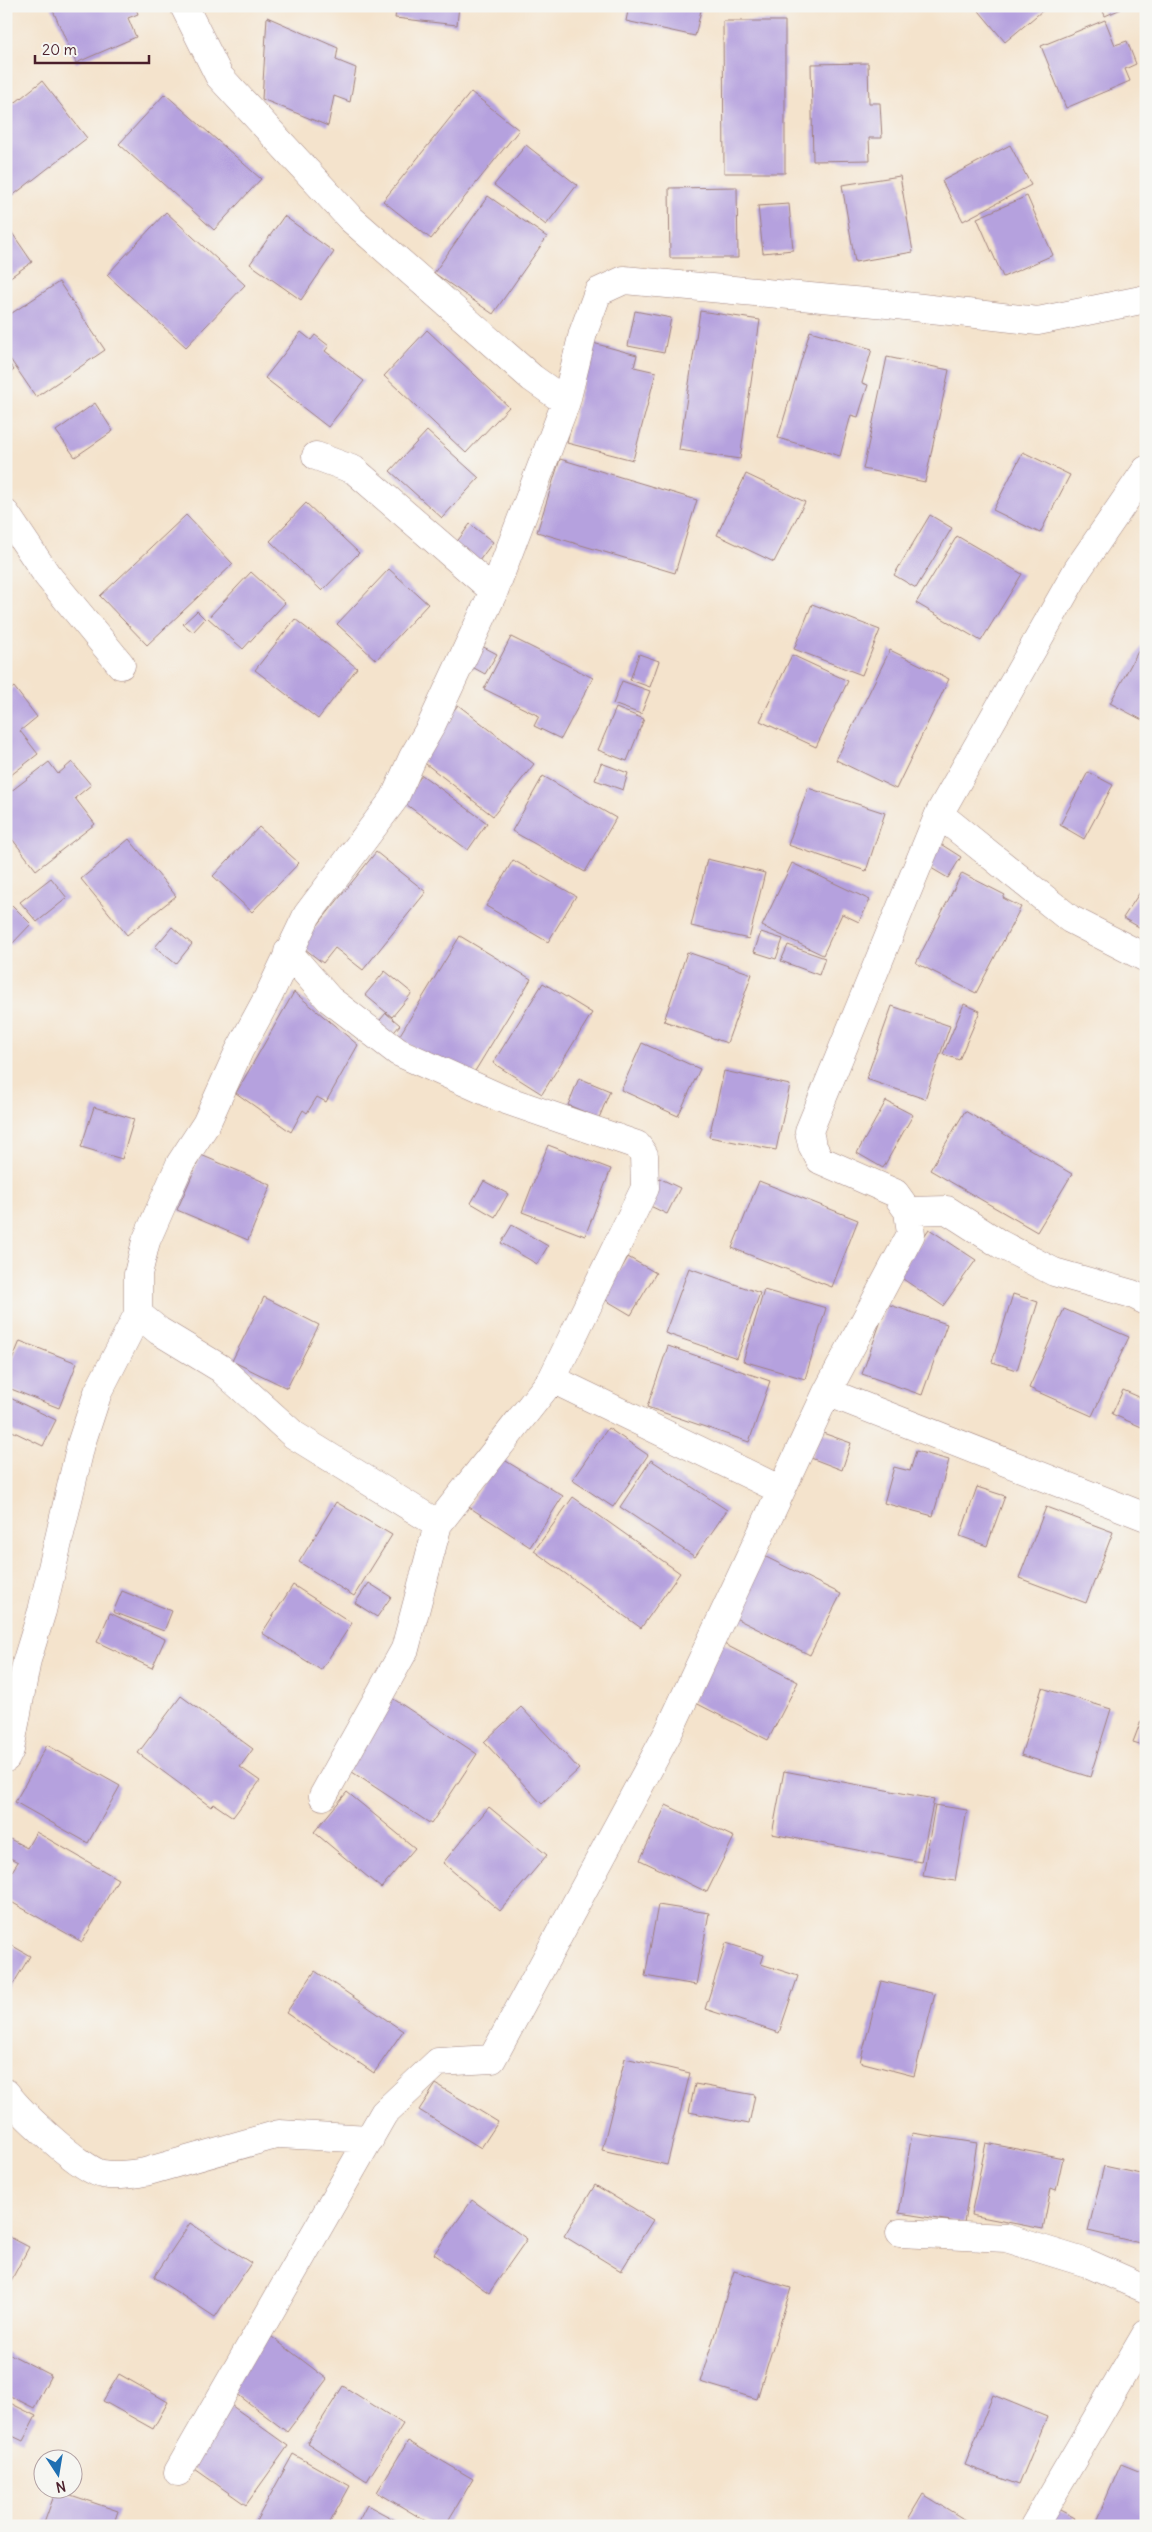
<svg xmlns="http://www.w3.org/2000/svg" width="1152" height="2532" viewBox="0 0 1152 2532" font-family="Delius,sans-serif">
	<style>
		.building { fill: #b5a1de }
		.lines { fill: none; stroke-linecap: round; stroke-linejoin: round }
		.minor-casing { stroke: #9f817c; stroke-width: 29 }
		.minor { stroke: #fff; stroke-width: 28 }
	</style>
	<rect width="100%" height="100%" fill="#f6f6f2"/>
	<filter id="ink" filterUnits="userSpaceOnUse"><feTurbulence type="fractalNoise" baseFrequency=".02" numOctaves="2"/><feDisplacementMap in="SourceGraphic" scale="10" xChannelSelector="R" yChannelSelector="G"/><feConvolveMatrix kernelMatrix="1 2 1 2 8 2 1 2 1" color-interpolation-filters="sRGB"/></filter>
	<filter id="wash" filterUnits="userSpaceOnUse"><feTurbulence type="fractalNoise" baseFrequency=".0096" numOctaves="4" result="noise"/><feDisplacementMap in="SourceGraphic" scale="20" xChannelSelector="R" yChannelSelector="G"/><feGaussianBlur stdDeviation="1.12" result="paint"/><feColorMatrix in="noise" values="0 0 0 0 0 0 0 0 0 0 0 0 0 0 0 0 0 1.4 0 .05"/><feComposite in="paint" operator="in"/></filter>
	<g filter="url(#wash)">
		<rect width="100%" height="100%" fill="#f4e3cc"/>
		<g id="blocks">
			<path class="building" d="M51 6H135L138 14 128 18 136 37 76 63Z
				M366 6H384L383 10Z
				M397 6H459L457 25 395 18Z
				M629 6H702L695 36 626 21Z
				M975 6H1048L1005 42Z
				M1101 6H1119L1121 9 1105 16Z
				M267 17 338 48 336 60 356 68 350 102 334 96 328 126 262 99Z
				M1105 20 1115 45 1127 41 1136 64 1125 69 1130 81 1066 108 1041 46Z
				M723 21H785V173H724Z
				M868 63 869 103H880L882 138H869L870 160 813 161 811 64Z
				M42 81 87 138 7 200 6 110Z
				M471 92 519 130 431 239 383 201Z
				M165 94 261 179 214 230 119 144Z
				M526 145 577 185 546 225 494 185Z
				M1010 145 1031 185 963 221 942 181Z
				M900 176 913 252 855 262 842 185Z
				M737 187 738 258H670L669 188Z
				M488 196 547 237 493 314 434 273Z
				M1027 196 1053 255 1003 277 977 218Z
				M789 204 793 250 763 253 758 206Z
				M166 212 245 285 186 347 107 275Z
				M284 216 334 252 301 300 250 264Z
				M6 224 32 262 6 280Z
				M59 282 105 350 36 397 6 353V317Z
				M635 311 671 318 664 353 628 346Z
				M700 311 760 320 740 459 679 450Z
				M427 330 509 407 466 453 384 376Z
				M810 331 872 349 862 383 868 385 858 417 851 415 840 456 778 438Z
				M301 332 311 340 315 335 329 346 325 351 364 381 328 427 265 378Z
				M593 343 637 355 634 367 656 372 633 460 567 443Z
				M887 357 949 370 925 482 863 469Z
				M6 359 14 370 6 376Z
				M95 403 113 431 75 457 56 431Z
				M427 431 479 478 442 518 390 471Z
				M1023 452 1070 475 1040 533 993 510Z
				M560 459 697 500 675 573 537 532Z
				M746 474 805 502 774 562 717 535Z
				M1146 495V505L1141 501Z
				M306 503 359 553 322 591 270 541Z
				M186 515 233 564 147 645 100 596Z
				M930 515 952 528 916 588 894 575Z
				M470 524 493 542 476 565 453 547Z
				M957 536 1022 574 981 641 916 603Z
				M389 569 428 604 376 660 337 624Z
				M251 572 285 603 243 649 208 618Z
				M812 604 880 630 862 675 794 649Z
				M197 611 205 619 193 632 183 624Z
				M295 619 357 668 318 719 255 670Z
				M511 637 593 678 561 739 534 726 539 716 484 689Z
				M476 643 497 654 485 674 465 663Z
				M1141 646 1146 649V722L1110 703Z
				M890 650 949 679 896 789 836 760Z
				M639 654 659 661 650 687 630 680Z
				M792 655 848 681 816 747 760 721Z
				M622 681 650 691 641 714 613 704Z
				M14 687 37 717 20 731 38 754 6 779V693Z
				M458 705 534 764 493 816 417 757Z
				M616 708 644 719 627 761 598 750Z
				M49 762 58 774 72 762 91 785 75 798 95 824 36 870 6 831V795Z
				M601 763 628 773 623 790 595 780Z
				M1088 772 1113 785 1084 839 1060 825Z
				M422 775 487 823 468 850 403 802Z
				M543 776 616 818 585 872 512 831Z
				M808 788 885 813 866 871 788 845Z
				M259 827 299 863 252 912 213 876Z
				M129 839 176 896 127 935 81 879Z
				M939 843 961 857 948 878 926 865Z
				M376 852 426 892 363 970 335 948 323 963 301 946Z
				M707 859 765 873 749 939 691 926Z
				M513 860 576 896 548 942 486 906Z
				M792 863 870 900 859 922 842 914 823 955 762 926Z
				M962 873 1005 895 1003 898 1021 907 976 993 916 963Z
				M51 878 67 898 37 922 20 902Z
				M1146 883V931L1123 918Z
				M12 905 31 924 11 945 6 940V911Z
				M172 927 192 944 176 964 155 947Z
				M761 932 783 939 776 959 754 952Z
				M460 936 531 979 469 1081 398 1038Z
				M788 945 825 958 819 975 781 961Z
				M687 952 752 974 727 1043 664 1021Z
				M385 971 412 993 392 1017 365 995Z
				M543 983 592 1013 542 1094 493 1063Z
				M294 992 358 1045 326 1102 317 1097 307 1113 303 1110 291 1132 236 1093Z
				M964 1004 980 1011 959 1060 943 1054Z
				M892 1006 950 1026 925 1099 866 1079Z
				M386 1013 400 1025 389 1038 374 1027Z
				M642 1043 700 1069 678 1116 621 1090Z
				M724 1071 790 1085 776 1150 709 1137Z
				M579 1078 610 1091 599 1118 568 1105Z
				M886 1101 913 1115 883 1168 857 1153Z
				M94 1107 134 1119 122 1159 81 1147Z
				M965 1111 1072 1174 1037 1232 930 1170Z
				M548 1145 611 1169 585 1236 522 1212Z
				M201 1155 271 1185 248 1240 177 1210Z
				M659 1178 680 1188 667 1214 646 1204Z
				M484 1181 508 1194 495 1217 471 1203Z
				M759 1181 858 1220 832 1287 732 1248Z
				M512 1225 548 1246 537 1264 501 1243Z
				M929 1229 976 1260 943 1306 897 1275Z
				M628 1257 656 1273 631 1315 604 1299Z
				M689 1268 760 1293 737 1358 665 1333Z
				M764 1290 826 1308 805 1379 743 1361Z
				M1013 1294 1038 1302 1017 1370 992 1362Z
				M264 1297 319 1325 287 1388 232 1361Z
				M887 1304 947 1324 922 1395 862 1374Z
				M1064 1309 1129 1337 1092 1416 1029 1388Z
				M20 1341 77 1363 59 1408 6 1387V1375Z
				M668 1346 770 1381 749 1442 647 1407Z
				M1123 1390 1146 1400V1429L1112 1414Z
				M6 1396 56 1420 43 1446 6 1428Z
				M608 1428 648 1455 613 1507 572 1480Z
				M820 1432 851 1443 842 1470 811 1458Z
				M916 1451 949 1460 933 1516 884 1503 894 1467 910 1471Z
				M501 1458 563 1496 530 1547 469 1507Z
				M651 1460 727 1510 695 1557 620 1507Z
				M977 1487 1005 1496 987 1546 960 1536Z
				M573 1497 680 1573 641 1628 534 1551Z
				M336 1502 392 1535 354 1596 299 1562Z
				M1046 1507 1113 1532 1086 1603 1019 1578Z
				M764 1556 841 1594 810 1655 733 1617Z
				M369 1583 391 1597 377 1617 355 1603Z
				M293 1585 352 1623 321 1670 262 1633Z
				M122 1591 172 1611 164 1631 113 1612Z
				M110 1613 165 1639 152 1668 97 1642Z
				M722 1643 798 1682 768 1740 692 1701Z
				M1042 1688 1111 1709 1090 1777 1021 1755Z
				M181 1696 253 1749 240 1767 260 1781 233 1817 214 1804 211 1807 138 1753Z
				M389 1696 477 1754 431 1824 343 1766Z
				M521 1707 579 1769 542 1804 484 1742Z
				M1141 1721 1146 1722V1746L1133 1742Z
				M47 1745 120 1786 88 1843 15 1802Z
				M784 1771 934 1799 921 1862 772 1834Z
				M347 1792 415 1848 381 1888 314 1832Z
				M666 1805 734 1837 707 1892 640 1860Z
				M935 1805 967 1810 955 1881 923 1876Z
				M489 1807 547 1855 500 1911 443 1863Z
				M36 1832 118 1879 82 1942 6 1899V1875L9 1876 18 1862 6 1856V1847L10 1839 27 1848Z
				M658 1905 709 1913 696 1985 645 1976Z
				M6 1942 30 1956 6 1996Z
				M726 1943 764 1955 761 1964 798 1976 779 2033 705 2009Z
				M315 1971 403 2031 374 2073 286 2013Z
				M881 1981 935 1994 914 2076 860 2062Z
				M625 2058 690 2073 667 2165 602 2150Z
				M436 2084 498 2122 481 2148 419 2110Z
				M695 2084 755 2095 749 2124 689 2112Z
				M912 2133 977 2143 964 2223 899 2213Z
				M986 2143 1063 2158 1056 2190 1051 2188 1043 2229 971 2215Z
				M1104 2166 1146 2175 1144 2244 1088 2231Z
				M595 2185 653 2220 621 2271 564 2236Z
				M472 2200 527 2239 489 2293 434 2254Z
				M190 2223 251 2263 215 2317 154 2277Z
				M6 2235 29 2247 6 2290Z
				M734 2271 791 2288 757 2399 700 2382Z
				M268 2334 327 2379 287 2432 228 2387Z
				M6 2352 51 2375 34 2408 6 2394Z
				M119 2374 168 2402 153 2429 103 2401Z
				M343 2386 403 2424 367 2481 307 2443Z
				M993 2395 1047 2417 1019 2485 965 2465Z
				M6 2401 36 2416 23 2441 6 2433Z
				M228 2403 288 2446 246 2505 185 2462Z
				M408 2441 473 2479 445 2526H434L377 2492Z
				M293 2454 350 2486 328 2526H261L255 2523Z
				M1121 2464 1146 2474V2526H1094Z
				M56 2490 118 2511 113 2526H43Z
				M923 2494 975 2526H904Z
				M367 2505 395 2520 392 2526H356Z
				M1058 2509 1075 2518 1071 2526H1050Z"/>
		</g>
	</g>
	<g filter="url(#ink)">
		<use href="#blocks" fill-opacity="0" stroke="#9f817c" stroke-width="1"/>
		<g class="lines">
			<defs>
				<path id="minor" d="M184 6 219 76 350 218 532 378 566 402
					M316 456 354 470 494 591
					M6 514 47 575 121 665
					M939 814 1070 919 1146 958
					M288 952 329 999 398 1052 503 1099 637 1145 644 1155 645 1188 552 1379 438 1524
					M908 1211 947 1210 1000 1244 1054 1272 1132 1294 1146 1301
					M552 1379 781 1490
					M827 1392 1146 1517
					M6 1758 10 1750 27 1660 42 1611 81 1444 98 1392 138 1314
					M323 1796 405 1649 438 1524 294 1435 220 1368 159 1331 138 1314V1274L146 1241 180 1164 206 1124 239 1051 268 997 307 915 394 799 413 757 430 728 494 591 566 402 583 333 598 292 624 280 887 304 1038 321 1146 299
					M6 2093C19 2111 82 2171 103 2174 116 2177 131 2174 145 2172L279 2134 370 2139
					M900 2233 1006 2238 1087 2263 1146 2289
					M178 2472 384 2113 438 2062 492 2059 669 1731 827 1392 911 1234 908 1211 895 1193 820 1160 812 1145 809 1131 939 814 1078 569 1146 470
					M1034 2526 1146 2334"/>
			</defs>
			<use href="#minor" class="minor-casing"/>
			<use href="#minor" class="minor"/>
		</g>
	</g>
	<rect width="1152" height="2532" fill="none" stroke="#f6f6f2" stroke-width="25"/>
	<g transform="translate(58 2474) rotate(168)"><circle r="24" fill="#f6f6f2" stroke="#b1a0a2"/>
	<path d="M0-4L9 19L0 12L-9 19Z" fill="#1f6fb2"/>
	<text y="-8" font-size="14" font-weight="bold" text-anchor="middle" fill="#4a1f2b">N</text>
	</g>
	<path d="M35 55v8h114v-8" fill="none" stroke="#4a1f2b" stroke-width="2.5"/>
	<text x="42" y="55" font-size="15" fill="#4a1f2b" stroke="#f6f6f2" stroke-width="4" paint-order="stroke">20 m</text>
</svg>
